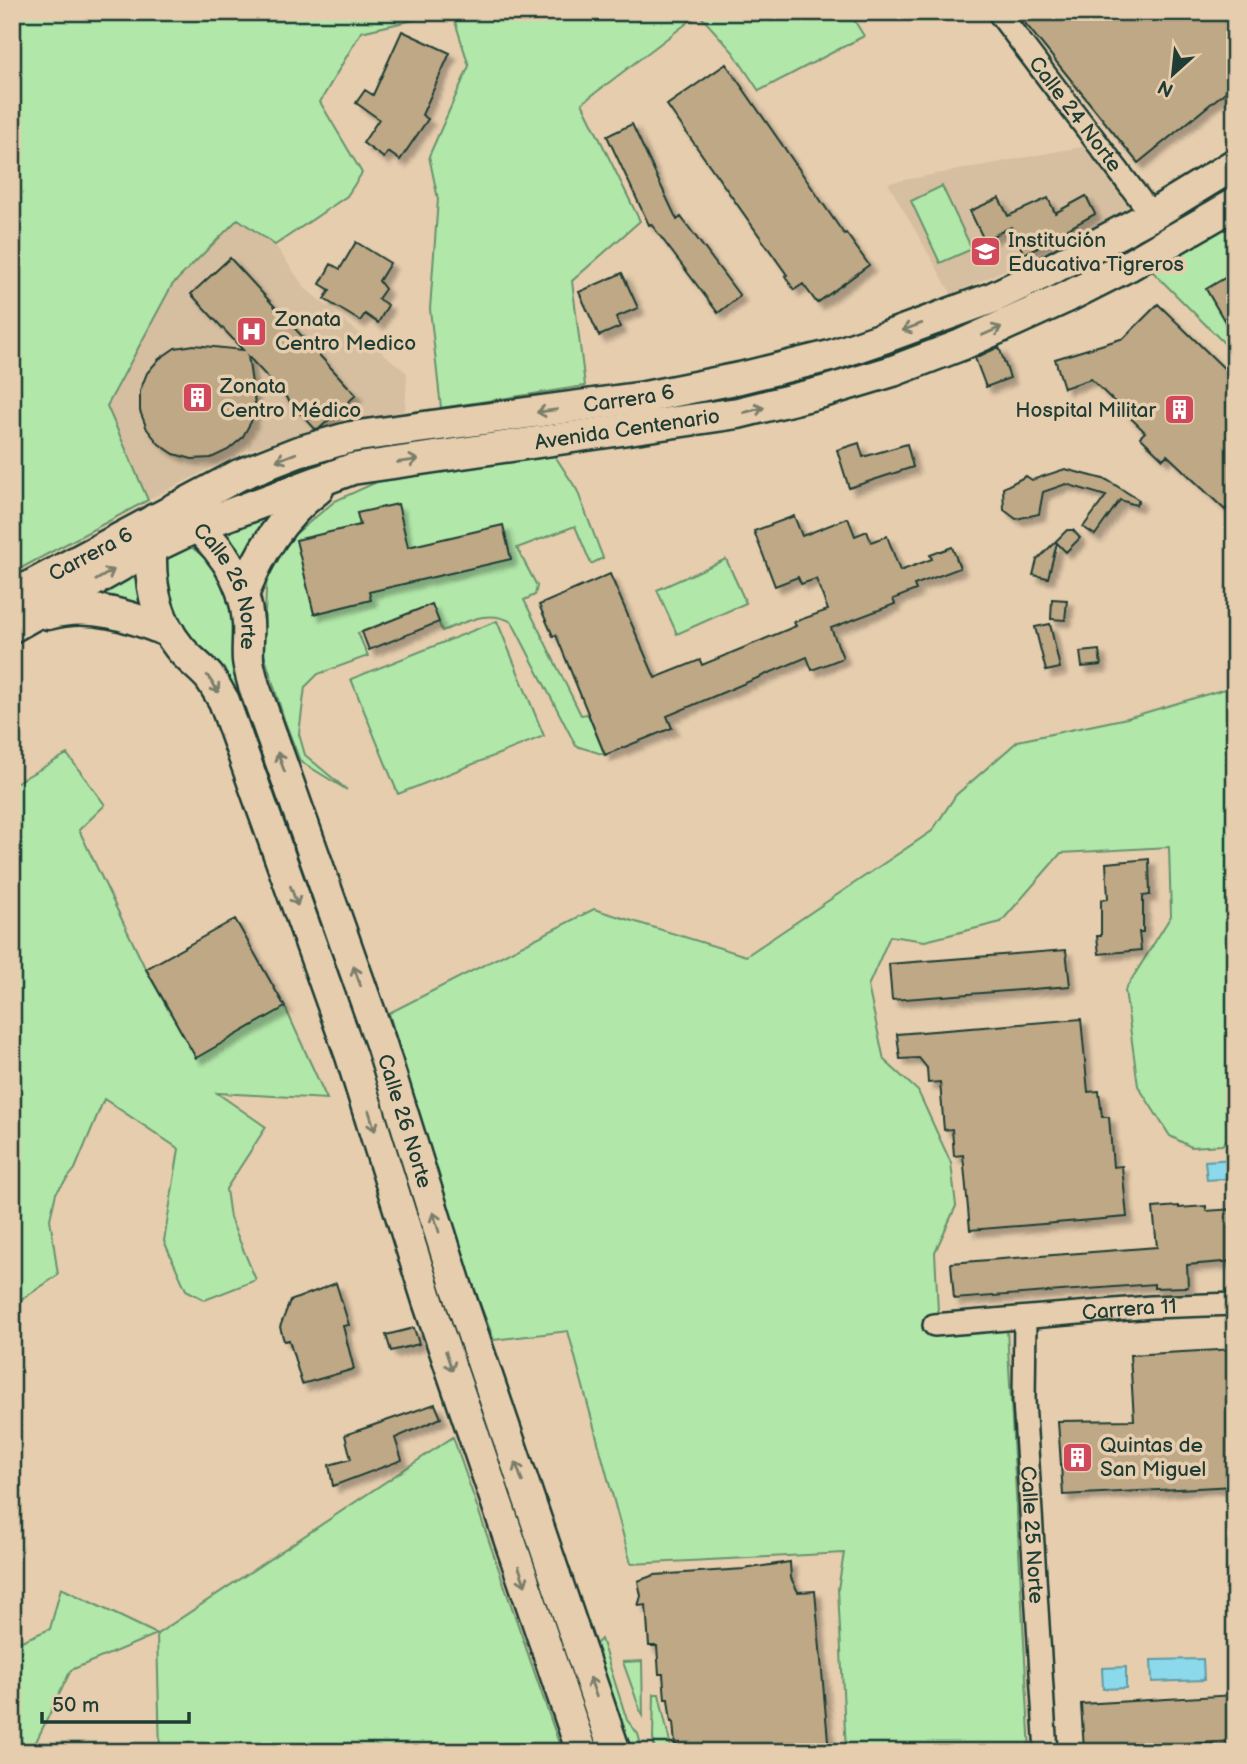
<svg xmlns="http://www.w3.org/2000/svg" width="1247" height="1764" viewBox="0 0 1247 1764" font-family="'Balsamiq Sans',sans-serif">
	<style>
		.built { fill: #d6bfa0 }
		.green { fill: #b1e7a9; stroke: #68926e; stroke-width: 2 }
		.water { fill: #8bd9eb; stroke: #609ba2; stroke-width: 2 }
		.building { fill: #bea885; stroke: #1f3d34; stroke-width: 2; filter: url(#shadow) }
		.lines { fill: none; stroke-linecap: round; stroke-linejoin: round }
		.street-casing { stroke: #1f3d34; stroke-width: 26 }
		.secondary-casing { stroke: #1f3d34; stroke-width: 35 }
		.street { stroke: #e6cdae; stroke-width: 21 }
		.secondary { stroke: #e6cdae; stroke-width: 30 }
		.oneway { stroke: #797e6b }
		.labels { text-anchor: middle; stroke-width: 7; stroke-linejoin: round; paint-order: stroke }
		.street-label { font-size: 21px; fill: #1f3d34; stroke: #e6cdae }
		.poi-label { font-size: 21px; fill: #1f3d34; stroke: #e6cdae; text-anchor: start }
	</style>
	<defs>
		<filter id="shadow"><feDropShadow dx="6" dy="6" stdDeviation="2" flood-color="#0004"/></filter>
	</defs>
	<rect width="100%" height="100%" fill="#e6cdae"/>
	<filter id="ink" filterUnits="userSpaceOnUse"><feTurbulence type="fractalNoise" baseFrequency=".0143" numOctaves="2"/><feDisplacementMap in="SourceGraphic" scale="14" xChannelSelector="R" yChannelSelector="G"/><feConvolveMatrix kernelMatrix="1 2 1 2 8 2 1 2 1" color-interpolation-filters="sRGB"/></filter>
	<g filter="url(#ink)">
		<path class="built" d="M1091 145 1134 208 952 295 888 183Z
			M238 219 275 245 305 288 407 373 405 411 317 431 247 450 148 500 107 406 172 285Z"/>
		<path class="green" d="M12 12H449L361 32 320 102 362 173 347 196 275 245 238 219 172 285 107 406 148 500 12 573Z
			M452 12H849L864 36 759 91 733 52 699 14 582 103 640 221 572 281 585 386 441 408 430 309 438 199 429 156 469 66Z
			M942 186 972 249 940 263 911 201Z
			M1235 219V354L1151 270Z
			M555 456 577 490 603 558 591 564 575 526 517 548 537 586 535 595 524 600 581 715 588 714 605 755 576 746 512 622C487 609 467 622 442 631L432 604 358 633 368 656 318 674 305 687 299 734 305 755 347 790 300 761 284 719 263 651 267 572 294 535 335 501 381 480Z
			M289 499 241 567 213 532Z
			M189 545C200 554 214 564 220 576 234 600 233 645 234 673L368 1049 364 1051 182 628C172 614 157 573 169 557 173 552 183 548 189 545Z
			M726 559 746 603 677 634 657 590Z
			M142 570 149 611 94 597Z
			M497 621 544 736 398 794 351 679Z
			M1235 686V1035L1228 1042 1235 1093V1132L1222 1145 1191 1147 1170 1136 1138 1086 1125 990 1171 916 1169 847 1061 853 1001 922 925 941 890 936 868 986 884 1060 918 1091 951 1163 956 1206 935 1252 938 1311 933 1331 1007 1329 1030 1752H846L838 1589 844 1553 631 1564 568 1331 494 1340 451 1229 389 1013 594 909 746 956 932 831 956 795 1018 741 1127 718Z
			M67 754 105 805 79 830 146 970 196 1057 285 1007 327 1099 217 1093 266 1127 226 1189 230 1218 256 1280 205 1300 186 1290 164 1241 179 1149 104 1099 75 1169 56 1193 50 1219 58 1275 12 1306V785Z
			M423 1224 604 1752H596L496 1463 418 1225Z
			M453 1437 562 1752H160L157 1634 71 1670 31 1752H12V1645L50 1629 61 1588 157 1634Z
			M601 1639 627 1720 638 1734 643 1752H625L592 1648Z
			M642 1661 643 1718 623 1662Z
			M654 1694H659L672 1752H655L653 1738Z"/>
		<path class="water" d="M1235 1159V1178L1207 1180 1205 1161Z
			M1203 1659 1204 1680 1152 1682 1151 1660Z
			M1126 1667V1688L1103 1689 1102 1668Z"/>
		<path class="building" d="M1016 12H1235V84L1138 163Z
			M402 31 450 53 422 115 428 119 400 160 388 152 384 158 363 143 379 119 356 103 365 90 373 95Z
			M726 64 844 234 846 233 869 265 817 303 803 284 794 290 785 276 787 275 667 105Z
			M632 124 677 220 681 217 740 296 718 313 651 224 649 225 607 136Z
			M1086 196 1095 214 1064 231 1066 234 1024 254 1011 227 984 240 970 211 999 198 1008 216 1048 198 1055 213Z
			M356 242 390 263 379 281 385 289 378 299 388 305 378 323 365 314 360 321 324 299 330 290 320 284 331 264 340 269Z
			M230 258 356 395 320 428 315 429 248 356 255 404 251 422 242 438 228 450 211 458 192 459 174 454 159 444 147 429 140 411V391L147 373 159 359 175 348 194 345 243 350 191 294Z
			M1235 272V339L1206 289Z
			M622 273 638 308 616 317 620 327 599 336 579 292Z
			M1158 304 1235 379V500L1225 510 1167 455 1163 459 1140 437 1145 432 1091 379 1064 388 1055 359 1124 338Z
			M999 347 1010 378 986 387 975 358Z
			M859 443 863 457 907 444 913 467 849 488 837 450Z
			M1065 469 1107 480 1139 500 1136 505 1120 500 1095 535 1083 527 1106 496 1066 484 1043 492 1039 514 1016 519 1004 510 1003 488 1026 476 1032 480Z
			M398 504 408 547 503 525 511 559 369 592 371 600 314 614 296 540 360 525 357 513Z
			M794 516 802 536 848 518 855 536 867 531 871 542 887 536 900 571 932 559 930 555 952 547 960 568 914 585 916 590 893 599 895 604 831 628 843 658 812 670 807 657 667 716 672 728 605 755 556 635 553 636 539 605 610 574 655 678 700 660 702 665 796 626 794 622 828 610 816 579 801 584 798 577 775 586 754 531Z
			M1067 530H1073L1080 538 1066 552 1057 543 1048 578 1033 575 1037 560Z
			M1052 599 1067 600 1065 620 1051 619Z
			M432 604 439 622 369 650 362 632Z
			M1050 624 1060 668 1046 671 1035 627Z
			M1099 650 1101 665 1082 667 1080 652Z
			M1149 859 1150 895 1143 896V932H1139L1141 950 1099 954 1097 936H1101V900L1108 899 1106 863Z
			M235 919 285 1007 196 1058 146 969Z
			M1066 950 1070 986 892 1000 889 964Z
			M1081 1019 1088 1092 1099 1091 1102 1117H1109L1113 1167 1122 1166 1127 1217 970 1230 963 1155 954 1156 952 1129 944 1130 940 1082 928 1083 927 1068 919 1058 900 1059 897 1034Z
			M1179 1206V1208L1206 1206V1211L1233 1209V1213H1235V1261L1187 1265 1188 1287 1154 1288V1284L954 1299 951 1263 1157 1247 1153 1208Z
			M336 1283 349 1325 343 1326 354 1369 302 1384 289 1340 284 1341 280 1327 290 1301Z
			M414 1328 419 1344 391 1351 386 1335Z
			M1235 1349V1486L1063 1495 1058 1421 1134 1420 1130 1355Z
			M435 1404 441 1418 395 1438 402 1460 333 1486 329 1465 351 1459 345 1435Z
			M790 1562 791 1578 798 1592 815 1591 829 1752H679L678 1745H675L673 1722H671L668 1699H665L663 1674H659L657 1646H649L646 1605 638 1606 641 1596 638 1581 654 1575 744 1569Z
			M1235 1695V1741L1084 1750 1081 1704Z"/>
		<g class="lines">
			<defs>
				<g id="street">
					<path id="s1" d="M998 12 1152 215"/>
					<path id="s2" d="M1025 1318 1024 1401 1046 1752"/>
					<path id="s3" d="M934 1325 1151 1307 1235 1304"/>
				</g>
				<g id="secondary">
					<path id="s4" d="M175 508C212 536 245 573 248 622 249 635 247 647 248 660 249 669 252 678 254 686L380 1041 457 1288 615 1752"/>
					<path d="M155 519C147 563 149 610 179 647 188 659 201 667 210 678 215 685 219 693 224 701L351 1056 428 1301 582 1752"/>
					<path d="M243 595C260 552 281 517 318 489"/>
					<path id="s5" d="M12 596 239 475 298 452 351 437 645 397 740 378 830 356 886 337 992 298 1046 272 1152 215 1235 164"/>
					<path d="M48 614C90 602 131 616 169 632"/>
					<path id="s6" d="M12 627 150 549 198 526 352 469 738 413 823 392 893 371 961 345 1069 296 1128 266 1235 204"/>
				</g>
			</defs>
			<use href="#street" class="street-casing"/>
			<use href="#secondary" class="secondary-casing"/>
			<use href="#street" class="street"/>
			<use href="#secondary" class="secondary"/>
		</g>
		<defs><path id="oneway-shaft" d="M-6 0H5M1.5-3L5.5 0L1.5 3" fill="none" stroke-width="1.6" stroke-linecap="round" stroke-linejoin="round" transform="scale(1.75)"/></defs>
		<g class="oneway">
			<use href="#oneway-shaft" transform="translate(912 327) rotate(160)"/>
			<use href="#oneway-shaft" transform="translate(992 331) rotate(-24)"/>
			<use href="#oneway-shaft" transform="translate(754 410) rotate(-14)"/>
			<use href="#oneway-shaft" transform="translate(547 411) rotate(172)"/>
			<use href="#oneway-shaft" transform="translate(286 457) rotate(159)"/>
			<use href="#oneway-shaft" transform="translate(408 461) rotate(-8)"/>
			<use href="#oneway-shaft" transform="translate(105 575) rotate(-30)"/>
			<use href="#oneway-shaft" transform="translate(213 684) rotate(56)"/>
			<use href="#oneway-shaft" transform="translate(281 762) rotate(-110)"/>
			<use href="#oneway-shaft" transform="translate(294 896) rotate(70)"/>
			<use href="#oneway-shaft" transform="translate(357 976) rotate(-110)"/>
			<use href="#oneway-shaft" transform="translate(372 1121) rotate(73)"/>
			<use href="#oneway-shaft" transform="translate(436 1222) rotate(-107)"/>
			<use href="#oneway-shaft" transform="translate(449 1361) rotate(71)"/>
			<use href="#oneway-shaft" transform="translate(519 1472) rotate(-109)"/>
			<use href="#oneway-shaft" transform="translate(522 1576) rotate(71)"/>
			<use href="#oneway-shaft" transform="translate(593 1687) rotate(-109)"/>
		</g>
	</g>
	<defs>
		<symbol id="school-square" viewBox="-11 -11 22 22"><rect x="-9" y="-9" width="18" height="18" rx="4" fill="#d1495b" stroke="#e6cdae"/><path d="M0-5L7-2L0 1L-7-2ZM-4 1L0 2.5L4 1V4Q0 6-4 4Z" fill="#fff"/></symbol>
		<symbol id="hospital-square" viewBox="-11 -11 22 22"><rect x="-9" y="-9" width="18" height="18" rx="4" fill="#d1495b" stroke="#e6cdae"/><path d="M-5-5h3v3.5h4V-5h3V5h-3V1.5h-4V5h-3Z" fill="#fff"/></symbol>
		<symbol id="building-square" viewBox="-11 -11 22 22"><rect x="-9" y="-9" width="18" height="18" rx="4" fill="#d1495b" stroke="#e6cdae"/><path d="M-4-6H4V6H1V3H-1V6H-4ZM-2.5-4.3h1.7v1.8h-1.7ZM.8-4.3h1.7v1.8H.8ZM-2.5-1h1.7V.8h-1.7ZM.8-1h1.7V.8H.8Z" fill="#fff"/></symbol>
	</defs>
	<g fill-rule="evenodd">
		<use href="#school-square" x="968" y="234" width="35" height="35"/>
		<use href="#hospital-square" x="234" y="314" width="35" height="35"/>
		<use href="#building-square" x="180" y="380" width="35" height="35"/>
		<use href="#building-square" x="1162" y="392" width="35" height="35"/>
		<use href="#building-square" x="1060" y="1440" width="35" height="35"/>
	</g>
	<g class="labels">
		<g class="street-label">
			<text dy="7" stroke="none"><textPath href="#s1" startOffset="128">Calle 24 Norte</textPath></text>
			<text dy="7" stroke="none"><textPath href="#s5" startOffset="656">Carrera 6</textPath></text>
			<text dy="7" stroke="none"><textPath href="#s6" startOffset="654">Avenida Centenario</textPath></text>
			<text dy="7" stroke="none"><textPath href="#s5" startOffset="89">Carrera 6</textPath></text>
			<text dy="7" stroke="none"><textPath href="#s4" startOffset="98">Calle 26 Norte</textPath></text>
			<text dy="7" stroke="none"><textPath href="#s4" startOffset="665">Calle 26 Norte</textPath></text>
			<text dy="7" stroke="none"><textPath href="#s3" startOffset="196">Carrera 11</textPath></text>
			<text dy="7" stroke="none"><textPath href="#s2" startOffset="217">Calle 25 Norte</textPath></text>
		</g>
		<g class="poi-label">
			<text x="1008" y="247">Institución<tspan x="1008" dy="24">Educativa Tigreros</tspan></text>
			<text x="275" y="326">Zonata<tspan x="275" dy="24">Centro Medico</tspan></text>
			<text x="220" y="393">Zonata<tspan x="220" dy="24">Centro Médico</tspan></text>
			<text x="1156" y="417" text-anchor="end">Hospital Militar</text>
			<text x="1100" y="1452">Quintas de<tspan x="1100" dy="24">San Miguel</tspan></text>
		</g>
	</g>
	<rect width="1247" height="1764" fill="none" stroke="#e6cdae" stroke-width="42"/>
	<rect x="21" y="21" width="1205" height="1722" fill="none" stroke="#1f3d34" stroke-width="2.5" filter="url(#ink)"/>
	<g transform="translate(1173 74) rotate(207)" stroke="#e6cdae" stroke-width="5" paint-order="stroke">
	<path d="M0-5L12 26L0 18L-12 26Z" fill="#1f3d34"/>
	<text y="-10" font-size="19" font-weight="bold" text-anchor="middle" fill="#1f3d34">N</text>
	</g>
	<path d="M42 1712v10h147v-10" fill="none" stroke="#1f3d34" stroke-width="3.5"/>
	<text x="52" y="1712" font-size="21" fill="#1f3d34" stroke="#e6cdae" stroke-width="5" paint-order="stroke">50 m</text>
</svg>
